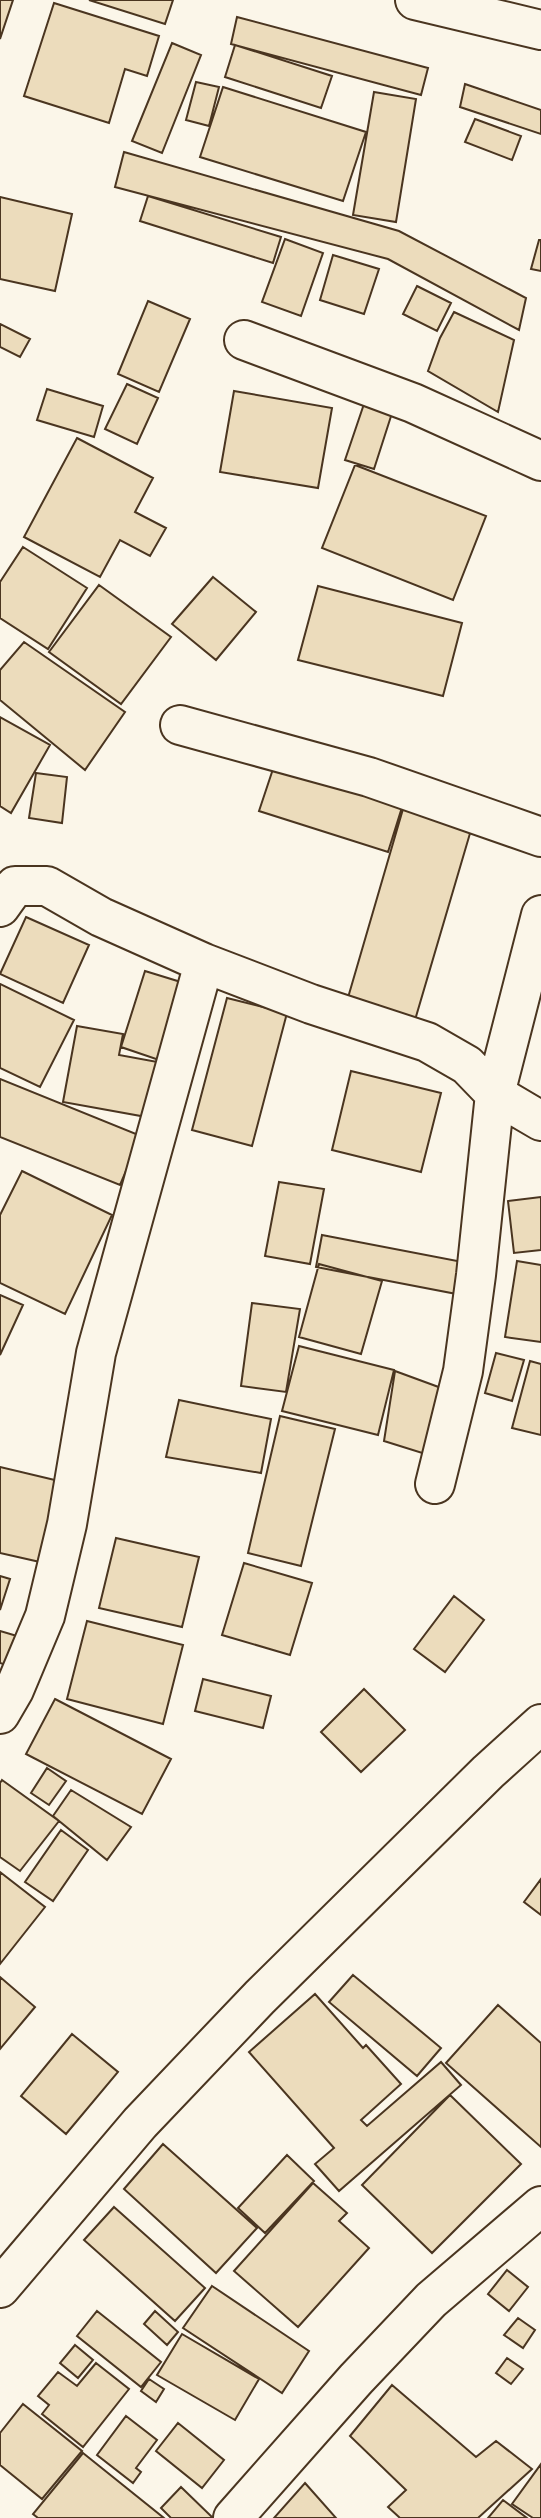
<svg xmlns="http://www.w3.org/2000/svg" width="541" height="2518" viewBox="0 0 541 2518" font-family="'Roboto Serif',serif">
	<style>
		.building { fill: #ecdcbc; stroke: #4a3520; stroke-width: 2 }
		.lines { fill: none; stroke-linecap: round; stroke-linejoin: round }
		.minor-casing { stroke: #4a3520; stroke-width: 42 }
		.minor { stroke: #fbf6e9; stroke-width: 38 }
	</style>
	<rect width="100%" height="100%" fill="#fbf6e9"/>
	<path class="building" d="M0 0H13L0 39Z
		M89 0H173L165 24Z
		M54 3 159 36 147 76 125 69 109 123 24 96Z
		M237 17 428 68 421 95 231 44Z
		M172 43 201 55 162 153 132 141Z
		M235 45 332 76 321 108 225 77Z
		M196 82 219 87 209 126 186 120Z
		M465 84 541 110V134L460 107Z
		M223 87 366 132 343 201 200 157Z
		M374 92 416 99 396 222 353 215Z
		M475 119 521 136 512 160 465 142Z
		M124 152 399 231 526 298 519 330 388 259 115 187Z
		M148 196 281 237 273 263 140 221Z
		M0 197 72 214 55 291 0 279Z
		M285 239 323 253 301 316 262 302Z
		M539 240H541V271L531 269Z
		M333 255 379 269 364 314 320 300Z
		M417 286 451 303 437 331 403 314Z
		M148 301 190 319 159 392 118 374Z
		M454 312 514 340 498 412 428 371 440 338Z
		M0 324 30 339 20 357 0 347Z
		M127 384 158 398 137 444 105 429Z
		M47 389 103 406 94 437 37 420Z
		M234 391 332 408 318 488 220 472Z
		M365 401 393 410 374 469 345 460Z
		M77 438 153 478 135 512 166 528 150 556 120 540 100 577 24 537Z
		M355 465 486 516 453 600 322 548Z
		M23 547 87 588 48 649 0 618V582Z
		M213 577 256 612 216 660 172 624Z
		M99 585 171 637 121 704 49 652Z
		M318 586 462 623 443 696 298 660Z
		M24 642 125 712 85 770 0 700V670Z
		M0 717 50 745 11 813 0 806Z
		M275 763 403 804 388 852 259 811Z
		M36 773 67 777 62 823 29 818Z
		M403 809 471 830 415 1020 347 1001Z
		M26 917 89 945 63 1003 0 974Z
		M145 971 184 983 159 1060 121 1047Z
		M0 984 74 1020 40 1087 0 1068Z
		M227 998 287 1013 252 1146 192 1130Z
		M77 1026 123 1034 119 1055 163 1063 152 1118 63 1102Z
		M351 1071 441 1093 421 1172 332 1150Z
		M0 1079 141 1136 120 1185 0 1137Z
		M22 1171 112 1215 65 1314 0 1283V1215Z
		M279 1182 324 1189 310 1264 265 1256Z
		M541 1197V1250L514 1253 508 1201Z
		M322 1235 473 1264 467 1296 316 1267Z
		M517 1261 541 1265V1342L505 1337Z
		M319 1264 382 1281 361 1354 299 1337Z
		M0 1295 23 1305 0 1355Z
		M252 1303 300 1309 286 1392 241 1386Z
		M299 1346 394 1370 378 1435 282 1411Z
		M496 1353 524 1360 512 1401 485 1393Z
		M530 1361 541 1364V1435L512 1428Z
		M395 1371 444 1389 435 1457 384 1441Z
		M179 1400 271 1419 261 1473 166 1457Z
		M280 1416 335 1429 301 1566 248 1553Z
		M0 1467 59 1481 40 1562 0 1553Z
		M116 1538 199 1557 182 1627 99 1608Z
		M244 1563 312 1583 290 1655 222 1635Z
		M0 1576 10 1579 0 1610Z
		M454 1596 484 1620 445 1672 414 1649Z
		M87 1621 183 1645 163 1724 67 1699Z
		M0 1631 27 1639 18 1669 0 1663Z
		M203 1679 271 1696 263 1728 195 1711Z
		M364 1689 405 1730 361 1772 321 1732Z
		M55 1699 171 1759 142 1814 26 1754Z
		M47 1768 66 1781 49 1805 31 1793Z
		M2 1780 59 1821 20 1871 0 1857V1783Z
		M71 1790 131 1827 107 1860 53 1816Z
		M61 1830 88 1850 53 1901 25 1882Z
		M0 1872 45 1907 0 1964Z
		M541 1879V1915L524 1902Z
		M353 1975 441 2048 417 2076 329 2002Z
		M0 1977 35 2007 0 2049Z
		M315 1994 363 2048 366 2045 401 2084 361 2120 367 2126 441 2062 461 2085 339 2191 315 2164 334 2148 249 2052Z
		M498 2005 541 2043V2147L446 2063Z
		M72 2034 118 2072 66 2134 21 2096Z
		M450 2095 521 2164 432 2253 362 2185Z
		M163 2144 257 2228 216 2273 124 2189Z
		M287 2155 314 2181 265 2233 238 2208Z
		M313 2183 347 2213 339 2221 369 2248 298 2327 234 2271Z
		M114 2207 205 2288 175 2321 84 2240Z
		M507 2270 528 2287 509 2311 488 2294Z
		M212 2286 309 2351 282 2393 183 2328Z
		M97 2311 161 2362 141 2387 77 2336Z
		M155 2311 178 2332 167 2345 144 2324Z
		M518 2318 535 2330 523 2348 504 2335Z
		M182 2334 259 2379 235 2420 157 2375Z
		M75 2345 93 2360 78 2378 60 2363Z
		M507 2358 523 2369 511 2384 496 2373Z
		M96 2363 129 2389 83 2447 42 2414 49 2405 38 2396 58 2372 77 2386Z
		M149 2379 164 2389 156 2402 141 2391Z
		M392 2385 476 2457 496 2441 532 2469 478 2518H400L388 2507 406 2490 350 2436Z
		M23 2404 82 2451 42 2499 0 2465V2433Z
		M126 2416 157 2440 136 2468 141 2472 133 2483 97 2455Z
		M178 2423 224 2460 202 2488 156 2451Z
		M83 2453 164 2518H38L33 2514Z
		M541 2464V2518H533L512 2504Z
		M305 2483 336 2518H274Z
		M181 2487 213 2518H171L161 2508Z
		M503 2500 527 2518H488Z"/>
	<g class="lines">
		<defs>
			<path id="minor" d="M415 0 541 30
				M244 340 413 403 541 461
				M180 725 369 777 541 837
				M0 907 15 886H47L101 917 204 963 311 1004 427 1042 467 1065 495 1094 476 1275 463 1371 435 1484
				M541 915 495 1094 541 1121
				M0 1714 14 1690 45 1616 67 1524 96 1353 204 963
				M0 2288 140 2123 260 1997 488 1772 541 1724
				M233 2518 356 2379 431 2300 541 2206"/>
		</defs>
		<use href="#minor" class="minor-casing"/>
		<use href="#minor" class="minor"/>
	</g>
</svg>
